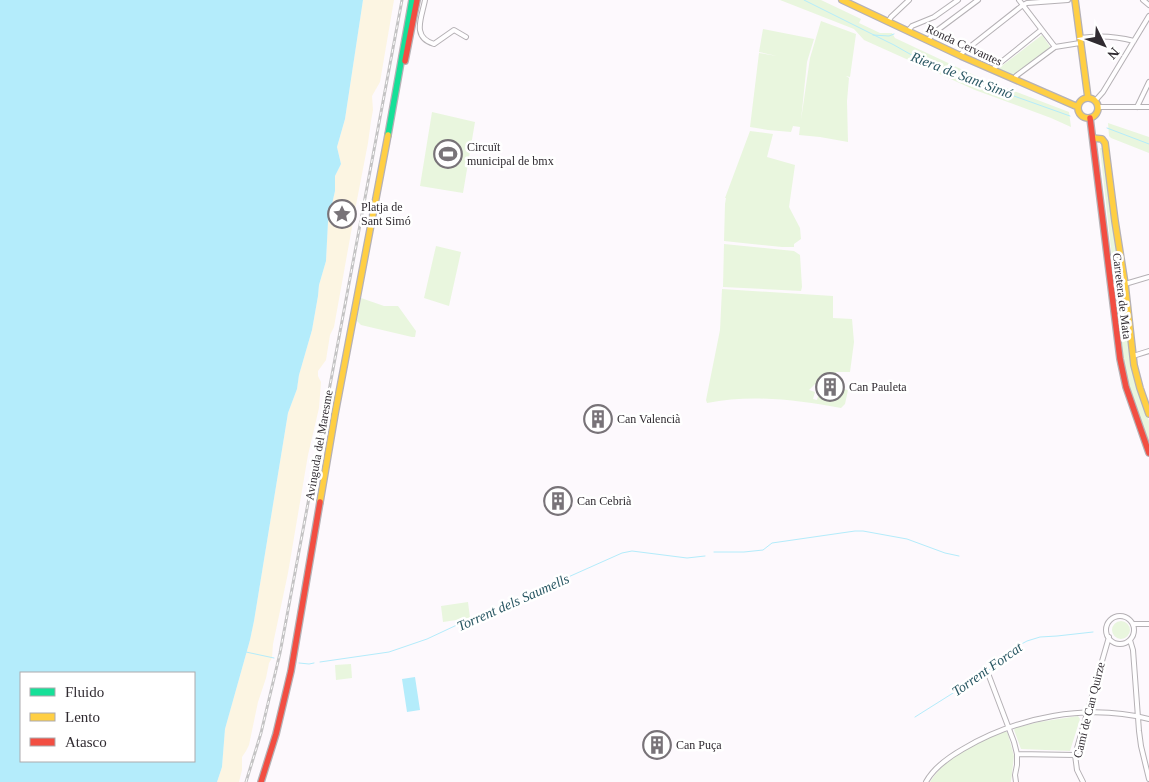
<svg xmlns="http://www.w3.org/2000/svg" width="1149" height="782" viewBox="0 0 1149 782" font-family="'Times New Roman',serif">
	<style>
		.green { fill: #e9f6de }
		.sand { fill: #fcf5e2 }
		.water { fill: #b4ecfb; fill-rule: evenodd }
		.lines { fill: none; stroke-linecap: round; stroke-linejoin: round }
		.stream { stroke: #b4ecfb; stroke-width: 1 }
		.street-casing { stroke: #b5b1b5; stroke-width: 6 }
		.fast-casing { stroke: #b5b1b5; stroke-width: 8 }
		.slow-casing { stroke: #b5b1b5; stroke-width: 8 }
		.jam-casing { stroke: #b5b1b5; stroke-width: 8 }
		.street { stroke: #fffeff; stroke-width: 4 }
		.fast { stroke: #16e098; stroke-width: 5.5 }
		.slow { stroke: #ffcf43; stroke-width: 5.5 }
		.jam { stroke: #f24e42; stroke-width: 5.5 }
		.rail-casing { stroke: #c4c3c4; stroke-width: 3 }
		.rail { stroke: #fff; stroke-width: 1; stroke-dasharray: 4; stroke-linecap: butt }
		.labels { text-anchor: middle; stroke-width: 5; stroke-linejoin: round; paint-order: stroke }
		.street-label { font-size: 12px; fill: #302b31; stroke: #fff }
		.poi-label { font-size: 12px; fill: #302b31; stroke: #fff; text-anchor: start }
		.water-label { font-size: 14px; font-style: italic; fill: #295763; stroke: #fff }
	</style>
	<rect width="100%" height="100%" fill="#fdf9fd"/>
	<path class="green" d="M780 0H821L861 19 859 23 880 33H892L895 38 980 78 1069 112 1071 127 1051 118 975 90 864 40 854 29Z
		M821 21 856 34 850 77 846 76 849 78 847 101 848 142 820 137 799 135 800 127 793 126 791 132 768 130 750 127 759 53 777 56 759 52 763 29 814 39 807 62 801 120 810 58Z
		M1042 35 1051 48 1014 76 1000 70 999 68Z
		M432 112 475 122 463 193 420 186Z
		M1108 123 1149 137V153L1111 138 1109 136Z
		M750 131 773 134 767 157 795 165 789 207 800 228 801 239 794 244V247H782L724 241 725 204 726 198H725Z
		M1100 148H1103L1120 275 1119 277 1116 278 1114 276Z
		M724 244 794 251 800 255 802 287 801 291 723 287Z
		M436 246 461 252 449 306 424 298Z
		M722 289 833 296V318L852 319 854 342 850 372H836V375L827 374 826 378 824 377 820 381V385L815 384 809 390 815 392 813 399 817 400 820 390H824L823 395 837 397 838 388 848 390 845 404 841 408C797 400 752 394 707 403L706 400 720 330Z
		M1119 293H1121L1123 299 1133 373 1149 421V442L1128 382 1124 362 1117 295Z
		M361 298 384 306H398L416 331 415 337H412L361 325 357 321Z
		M468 602 470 618 443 622 441 606Z
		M1112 630a9 9 0 1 1 18 0a9 9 0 1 1-18 0Z
		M351 664 352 678 336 680 335 665Z
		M1078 716 1080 719 1070 751 1021 749 1014 730 1015 728 1039 722Z
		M1004 732H1007L1008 734 1014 756 1011 782H930C946 756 977 742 1004 732Z"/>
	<path class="sand" d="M363 0H394L380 82 372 96 373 110 371 121 368 143 356 205 334 327 330 335 326 360 318 371V376L321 382 319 408 308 455 288 573 273 644 272 658 269 663 266 678 258 702 249 745 246 751 242 757V770L239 782H217L222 767 225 729 250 640 254 621 288 413 297 389 299 375 312 330 318 296 319 285 326 261 328 222 335 191V176L341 164 337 147 345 119Z"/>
	<path class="water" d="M0 0H363L345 119 337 147 341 164 335 176V191L328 222 326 261 319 285 318 296 312 330 299 375 297 389 288 413 254 621 250 640 225 729 222 767 217 782H0ZM21 673H194V761H21Z
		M415 677 420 710 407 712 402 679Z"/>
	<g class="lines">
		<path class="stream" d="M804 0 894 45 924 62 983 85 1070 116
			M873 35 889 36 894 34
			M1107 128 1149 144
			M714 552H744L763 550 772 543 855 531H863L907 539 945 553 959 556
			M246 652 274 658
			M320 662 389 652 427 639 459 624 493 614 508 608 558 584 566 578 622 553 632 551 687 558 705 556
			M299 663 309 664 314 663
			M915 717 988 671 1016 647 1027 641 1040 637 1057 636 1093 632"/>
		<defs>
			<path id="street" d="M425 0C422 17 411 37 434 44L454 30 466 37
				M1019 0 1055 47 1080 43
				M1143 0 1149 5
				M888 22 891 17 909 0
				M908 31 912 26 934 17 958 0
				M1080 38C1099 35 1115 36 1134 41
				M928 40 935 32 978 0
				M961 56 962 53 1023 5 1027 3 1068 0
				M994 69 995 67 1041 30
				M1015 79 1016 76 1055 47
				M1095 101 1103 92 1149 16
				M1098 107H1149
				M1137 107 1149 82
				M1111 286 1125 284 1149 277
				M1133 356 1149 351
				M1106 630a14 14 0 1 1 28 0a14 14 0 1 1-28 0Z
				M1133 624H1149
				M1130 640 1133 650 1139 731 1141 746 1149 779
				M989 676 1014 742 1017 754V765L1015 775 1016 782
				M1017 754 1075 755
				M926 782C934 767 949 757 963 749 1017 717 1087 703 1149 719
				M1083 782 1077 770 1075 755 1109 637"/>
			<path id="fast" d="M388 135 412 0"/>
			<path id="slow" d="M842 0 961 56 1078 107
				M1075 0 1088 98
				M1078 108a10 10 0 1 1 20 0a10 10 0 1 1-20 0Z
				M1093 138 1102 139 1105 143 1115 221 1125 284 1134 365 1140 388 1149 414
				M320 502 335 414 388 135"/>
			<path id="jam" d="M405 61 417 0
				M1090 118 1120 359 1126 387 1149 453
				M261 782 276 734 291 671 320 502"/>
		</defs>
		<use href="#street" class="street-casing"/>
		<use href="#fast" class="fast-casing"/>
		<use href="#slow" class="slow-casing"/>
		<use href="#jam" class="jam-casing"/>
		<use href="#street" class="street"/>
		<use href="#fast" class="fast"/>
		<use href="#slow" class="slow"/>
		<use href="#jam" class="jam"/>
		<defs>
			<path id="rail" d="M246 782 261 733 280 653 402 0"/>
		</defs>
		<use href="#rail" class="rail-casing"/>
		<use href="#rail" class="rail"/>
	</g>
	<defs>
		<symbol id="stadium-ring" viewBox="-11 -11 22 22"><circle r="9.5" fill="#fff" stroke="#787378" stroke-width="1.5"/><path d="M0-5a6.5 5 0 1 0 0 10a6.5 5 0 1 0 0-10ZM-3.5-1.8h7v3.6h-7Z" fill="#787378"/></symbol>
		<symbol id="sight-ring" viewBox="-11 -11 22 22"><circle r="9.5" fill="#fff" stroke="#787378" stroke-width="1.5"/><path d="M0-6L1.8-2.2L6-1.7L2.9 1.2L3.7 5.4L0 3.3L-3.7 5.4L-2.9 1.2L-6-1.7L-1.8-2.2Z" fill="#787378"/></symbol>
		<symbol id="building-ring" viewBox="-11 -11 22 22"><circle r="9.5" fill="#fff" stroke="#787378" stroke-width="1.5"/><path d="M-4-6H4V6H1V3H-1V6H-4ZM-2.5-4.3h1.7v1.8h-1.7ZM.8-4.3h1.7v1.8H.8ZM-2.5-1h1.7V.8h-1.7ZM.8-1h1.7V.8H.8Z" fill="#787378"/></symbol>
	</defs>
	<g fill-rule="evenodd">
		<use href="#stadium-ring" x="432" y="138" width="32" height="32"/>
		<use href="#sight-ring" x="326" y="198" width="32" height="32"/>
		<use href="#building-ring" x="814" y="371" width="32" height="32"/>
		<use href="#building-ring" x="582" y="403" width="32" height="32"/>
		<use href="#building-ring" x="542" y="485" width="32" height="32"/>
		<use href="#building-ring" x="641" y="729" width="32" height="32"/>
	</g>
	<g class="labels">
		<g class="street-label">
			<text transform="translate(964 45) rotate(25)" y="4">Ronda Cervantes</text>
			<text transform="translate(1122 296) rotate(83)" y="4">Carretera de Mata</text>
			<text transform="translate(319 445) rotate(-80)" y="4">Avinguda del Maresme</text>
			<text transform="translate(1089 710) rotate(-76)" y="4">Camí de Can Quirze</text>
		</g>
		<g class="poi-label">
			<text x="467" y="151">Circuït<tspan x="467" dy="14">municipal de bmx</tspan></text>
			<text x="361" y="211">Platja de<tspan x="361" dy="14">Sant Simó</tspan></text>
			<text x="849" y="391">Can Pauleta</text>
			<text x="617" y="423">Can Valencià</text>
			<text x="577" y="505">Can Cebrià</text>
			<text x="676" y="749">Can Puça</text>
		</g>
		<g class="water-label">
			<text transform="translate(962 75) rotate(21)" y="5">Riera de Sant Simó</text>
			<text transform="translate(513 602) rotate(-24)" y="5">Torrent dels Saumells</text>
			<text transform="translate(987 669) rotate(-35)" y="5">Torrent Forcat</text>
		</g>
	</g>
	<rect x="20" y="672" width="175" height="90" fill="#ffffff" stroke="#acaaad"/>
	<rect x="30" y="688" width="25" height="8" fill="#16e098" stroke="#acaaad"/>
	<text x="65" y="697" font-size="15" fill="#302b31">Fluido</text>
	<rect x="30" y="713" width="25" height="8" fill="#ffcf43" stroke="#acaaad"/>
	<text x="65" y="722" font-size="15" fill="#302b31">Lento</text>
	<rect x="30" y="738" width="25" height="8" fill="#f24e42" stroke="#acaaad"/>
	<text x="65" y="747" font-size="15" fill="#302b31">Atasco</text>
	<g transform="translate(1104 45) rotate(132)" stroke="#ffffff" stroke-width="4" paint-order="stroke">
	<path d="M0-4L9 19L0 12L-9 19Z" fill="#302b31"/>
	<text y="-8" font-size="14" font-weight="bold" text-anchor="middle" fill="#302b31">N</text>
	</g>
</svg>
